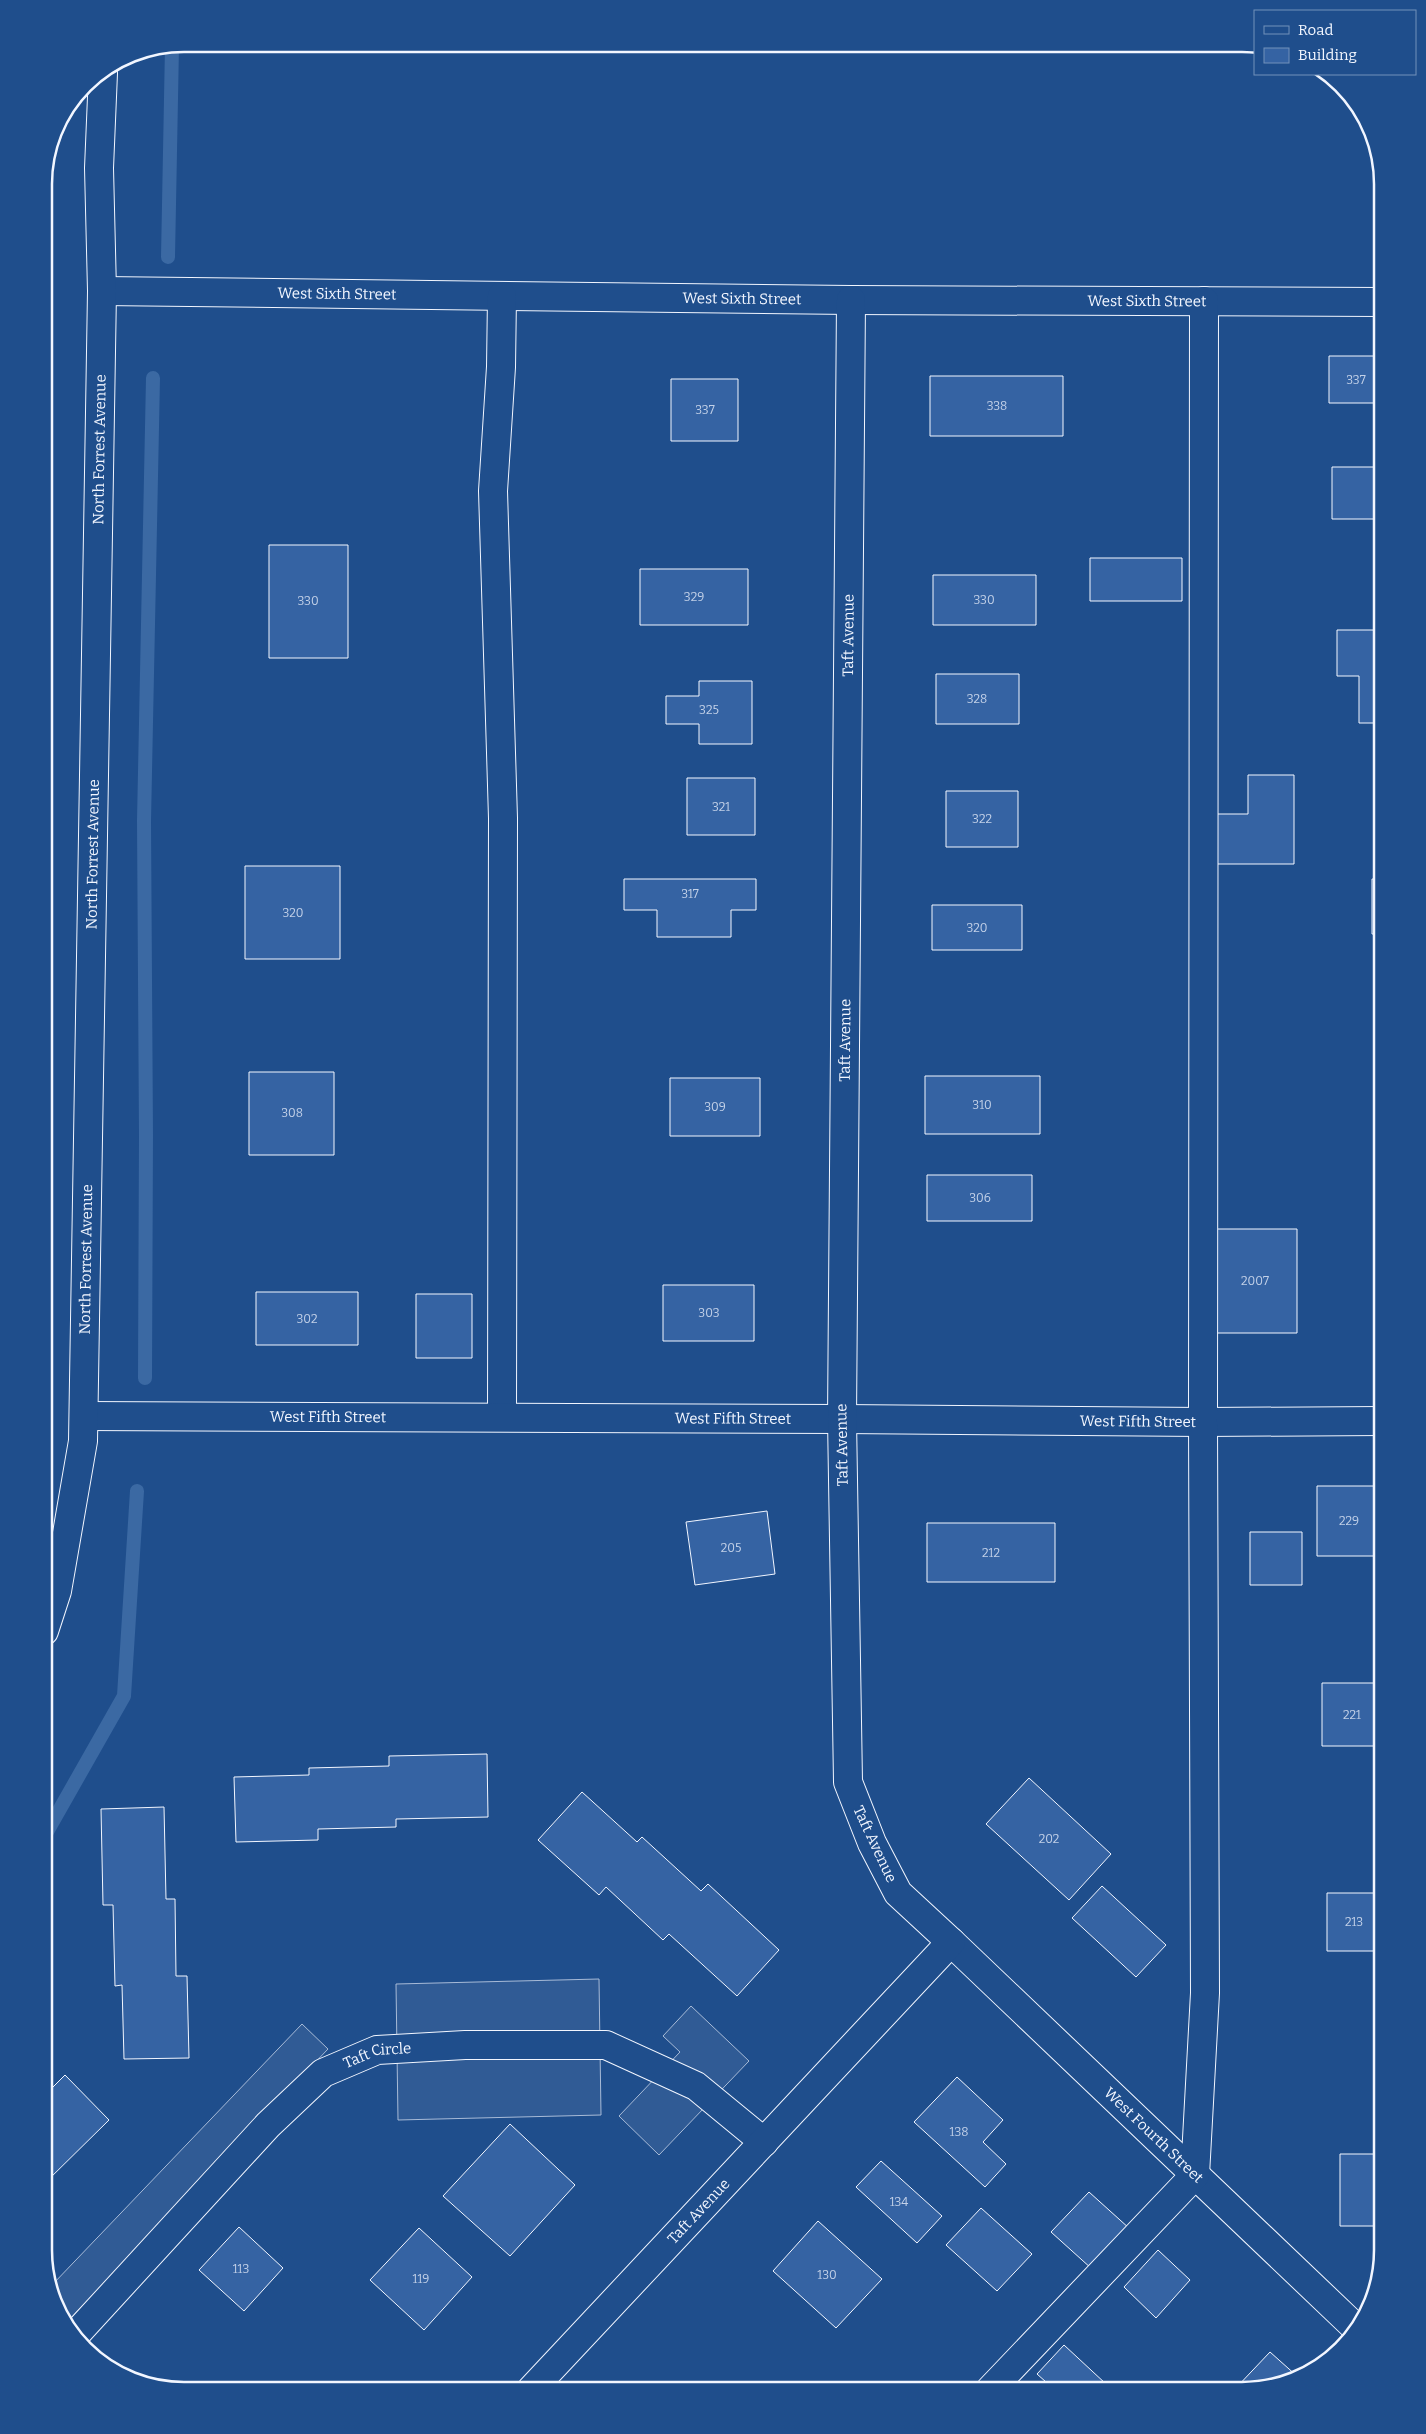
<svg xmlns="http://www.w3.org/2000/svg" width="1426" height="2434" viewBox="0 0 1426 2434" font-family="Bitter,serif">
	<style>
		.parking { fill: #305b95; stroke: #a8bbd7 }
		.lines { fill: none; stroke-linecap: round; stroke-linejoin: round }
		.stream { stroke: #3b69a3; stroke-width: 14 }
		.building { fill: #3563a3; stroke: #f2f6ff }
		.minor-casing { stroke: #f2f6ff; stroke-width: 30 }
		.major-casing { stroke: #f2f6ff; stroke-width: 30 }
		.minor { stroke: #1f4e8c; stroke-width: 28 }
		.major { stroke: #1f4e8c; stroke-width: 28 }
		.labels { text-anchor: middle; stroke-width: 4; stroke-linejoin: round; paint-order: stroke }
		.number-label { font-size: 12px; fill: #c3d1e8 }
		.street-label { font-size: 15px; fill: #f2f6ff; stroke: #1f4e8c }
		.rim { fill: none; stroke: #f2f6ff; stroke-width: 2.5 }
	</style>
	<rect width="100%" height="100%" fill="#1f4e8c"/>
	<path class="parking" d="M599 1979 601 2115 398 2120 396 1984Z
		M691 2006 749 2061 659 2155 619 2116 680 2052 663 2036Z
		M302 2024 328 2049 67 2322 58 2311 52 2285Z"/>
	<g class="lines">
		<path class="stream" d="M168 257 172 46
			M145 1378 146 1135 144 821 153 378
			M44 1837 124 1696 137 1491"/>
	</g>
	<path class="building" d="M1329 356H1382V403H1329Z
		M930 376H1063V436H930Z
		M671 379H738V441H671Z
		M1332 467H1382V519H1332Z
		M269 545H348V658H269Z
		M1090 558H1182V601H1090Z
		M640 569H748V625H640Z
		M933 575H1036V625H933Z
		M1337 630H1382V723H1359V676H1337Z
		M936 674H1019V724H936Z
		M699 681H752V744H699V724H666V696H699Z
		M1248 775H1294V864H1215V814H1248Z
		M687 778H755V835H687Z
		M946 791H1018V847H946Z
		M245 866H340V959H245Z
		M624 879H756V910H731V937H657V910H624Z
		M1372 879H1382V934H1372Z
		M932 905H1022V950H932Z
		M249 1072H334V1155H249Z
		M925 1076H1040V1134H925Z
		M670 1078H760V1136H670Z
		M927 1175H1032V1221H927Z
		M1213 1229H1297V1333H1213Z
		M663 1285H754V1341H663Z
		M256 1292H358V1345H256Z
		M416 1294H472V1358H416Z
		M1317 1486H1382V1556H1317Z
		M767 1511 775 1574 695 1585 686 1522Z
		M927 1523H1055V1582H927Z
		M1250 1532H1302V1585H1250Z
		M1322 1683H1382V1746H1322Z
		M487 1754 488 1817 396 1819V1827L318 1829V1840L236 1842 234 1777 309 1775V1768L389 1766V1756Z
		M1029 1778 1111 1854 1069 1900 986 1824Z
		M582 1792 637 1842 642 1837 701 1891 708 1884 779 1950 737 1996 669 1934 663 1940 606 1887 599 1895 538 1840Z
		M164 1807 166 1899H175L176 1976H187L189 2058 124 2059 122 1985 115 1986 113 1905H103L101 1809Z
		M1102 1886 1166 1945 1136 1977 1072 1918Z
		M1327 1893H1382V1951H1327Z
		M65 2075 109 2120 44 2184V2096Z
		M957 2077 1003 2120 983 2142 1006 2164 985 2187 914 2122Z
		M510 2124 575 2185 510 2256 443 2196Z
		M1340 2154H1382V2226H1340Z
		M881 2161 942 2216 917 2243 856 2187Z
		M1089 2192 1130 2229 1092 2269 1051 2232Z
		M981 2208 1032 2254 997 2291 946 2245Z
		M818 2221 882 2279 836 2328 773 2271Z
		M239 2227 283 2268 244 2311 199 2270Z
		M419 2228 472 2277 424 2330 370 2280Z
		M1158 2250 1190 2280 1156 2318 1124 2287Z
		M1064 2345 1106 2384 1100 2390H1055L1037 2374Z
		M1270 2352 1298 2377 1234 2390Z"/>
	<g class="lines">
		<defs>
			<g id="minor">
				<path id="s1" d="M102 291 851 300 1382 302"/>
				<path d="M502 296 501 367 493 491 503 818 502 1417"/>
				<path id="s2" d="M84 1416 842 1419 1203 1422 1382 1421"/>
				<path id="s3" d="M951 1942 1357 2329"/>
				<path id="s4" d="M77 2333 268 2125 323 2073 377 2050 465 2045H606L696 2086 764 2142"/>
				<path id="s5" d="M531 2390 951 1942 898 1893 872 1843 848 1782 842 1419 851 300"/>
				<path d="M990 2390 1195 2175 1205 1993 1203 1422 1204 301"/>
			</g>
			<g id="major">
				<path id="s6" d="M44 1631 57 1591 83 1441 102 291 99 168 103 73"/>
			</g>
		</defs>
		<use href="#minor" class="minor-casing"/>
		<use href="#major" class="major-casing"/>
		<use href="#minor" class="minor"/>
		<use href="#major" class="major"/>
	</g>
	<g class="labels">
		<g class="number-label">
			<text x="1356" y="384">337</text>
			<text x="997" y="410">338</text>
			<text x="705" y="414">337</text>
			<text x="694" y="601">329</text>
			<text x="984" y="604">330</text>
			<text x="308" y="605">330</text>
			<text x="977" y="703">328</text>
			<text x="709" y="714">325</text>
			<text x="721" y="811">321</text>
			<text x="982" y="823">322</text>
			<text x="690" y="898">317</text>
			<text x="293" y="917">320</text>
			<text x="977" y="932">320</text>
			<text x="982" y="1109">310</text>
			<text x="715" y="1111">309</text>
			<text x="292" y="1117">308</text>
			<text x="980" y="1202">306</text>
			<text x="1255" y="1285">2007</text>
			<text x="709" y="1317">303</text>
			<text x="307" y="1323">302</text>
			<text x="1349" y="1525">229</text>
			<text x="731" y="1552">205</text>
			<text x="991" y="1557">212</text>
			<text x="1352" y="1719">221</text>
			<text x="1049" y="1843">202</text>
			<text x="1354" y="1926">213</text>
			<text x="959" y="2136">138</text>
			<text x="899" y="2206">134</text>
			<text x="241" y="2273">113</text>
			<text x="827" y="2279">130</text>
			<text x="421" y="2283">119</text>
		</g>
		<g class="street-label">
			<text dy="5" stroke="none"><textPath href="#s1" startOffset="235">West Sixth Street</textPath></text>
			<text dy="5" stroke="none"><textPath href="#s1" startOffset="640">West Sixth Street</textPath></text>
			<text dy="5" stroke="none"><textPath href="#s1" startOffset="1045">West Sixth Street</textPath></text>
			<text dy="5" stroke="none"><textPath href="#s6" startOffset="1186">North Forrest Avenue</textPath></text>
			<text dy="5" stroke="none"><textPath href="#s5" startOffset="1955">Taft Avenue</textPath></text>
			<text dy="5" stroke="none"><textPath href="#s6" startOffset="781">North Forrest Avenue</textPath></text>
			<text dy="5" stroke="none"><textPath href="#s5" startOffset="1550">Taft Avenue</textPath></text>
			<text dy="5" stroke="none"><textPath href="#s6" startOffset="376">North Forrest Avenue</textPath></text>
			<text dy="5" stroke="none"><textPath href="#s2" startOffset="244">West Fifth Street</textPath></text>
			<text dy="5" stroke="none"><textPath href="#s2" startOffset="649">West Fifth Street</textPath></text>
			<text dy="5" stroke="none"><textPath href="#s2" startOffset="1054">West Fifth Street</textPath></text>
			<text transform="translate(842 1445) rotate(-91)" y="5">Taft Avenue</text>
			<text transform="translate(875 1844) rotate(65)" y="5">Taft Avenue</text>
			<text dy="5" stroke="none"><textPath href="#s4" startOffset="416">Taft Circle</textPath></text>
			<text dy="5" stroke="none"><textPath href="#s3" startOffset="280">West Fourth Street</textPath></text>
			<text dy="5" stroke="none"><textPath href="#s5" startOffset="245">Taft Avenue</textPath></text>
		</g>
	</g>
	<path d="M0 0H1426V2434H0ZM184 52H1242A132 132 0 0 1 1374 184V2250A132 132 0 0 1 1242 2382H184A132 132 0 0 1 52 2250V184A132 132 0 0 1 184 52Z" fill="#1f4e8c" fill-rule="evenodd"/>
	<path class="rim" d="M184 52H1242A132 132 0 0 1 1374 184V2250A132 132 0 0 1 1242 2382H184A132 132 0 0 1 52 2250V184A132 132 0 0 1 184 52Z"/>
	<rect x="1254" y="10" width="162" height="65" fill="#1f4e8c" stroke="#7391ba"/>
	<rect x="1264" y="26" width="25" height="8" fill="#1f4e8c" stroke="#7391ba"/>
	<text x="1298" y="35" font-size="15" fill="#f2f6ff">Road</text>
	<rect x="1264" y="48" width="25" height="15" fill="#3563a3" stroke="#7391ba"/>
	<text x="1298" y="60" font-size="15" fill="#f2f6ff">Building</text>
</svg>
